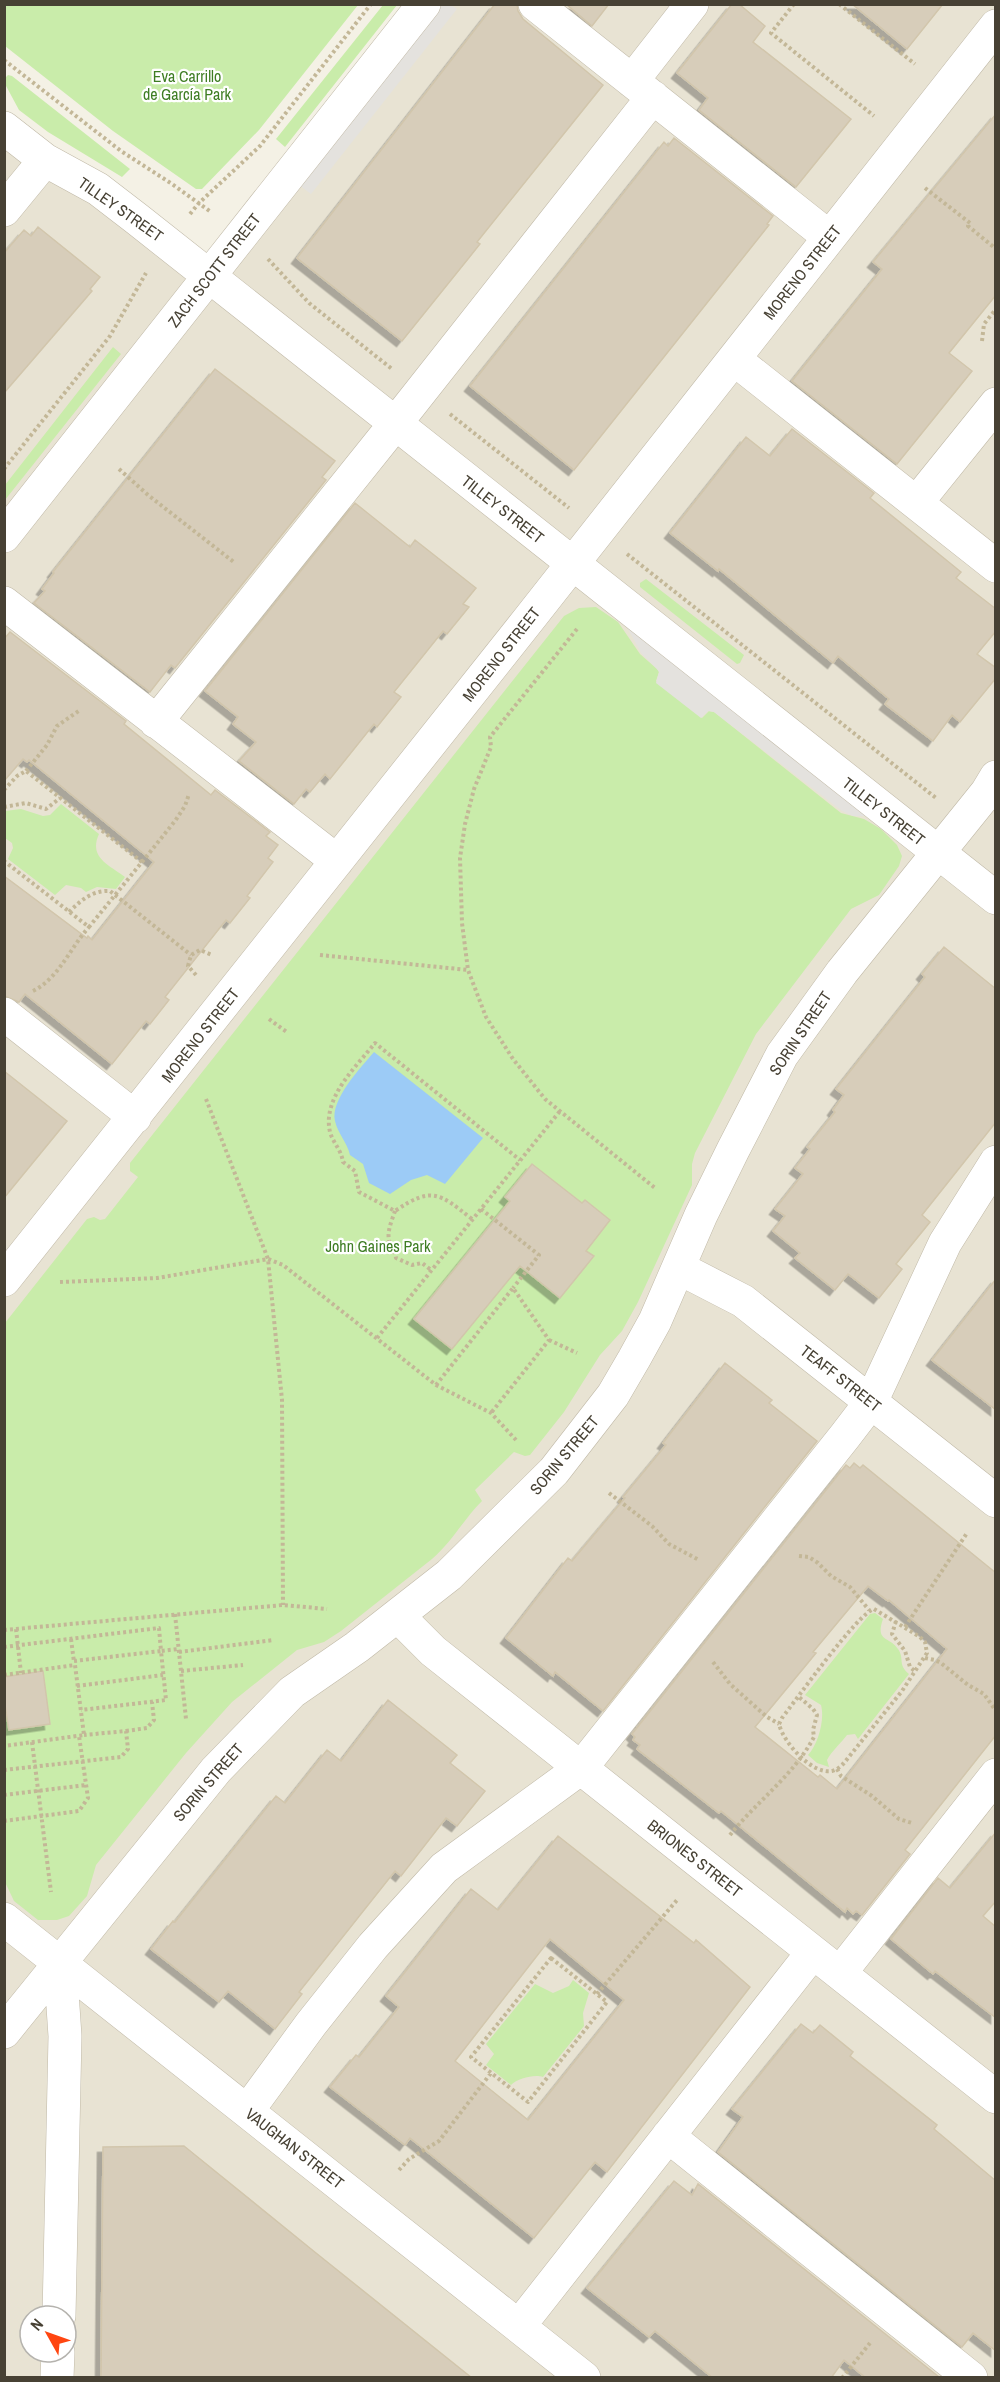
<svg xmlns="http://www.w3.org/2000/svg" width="1000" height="2382" viewBox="0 0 1000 2382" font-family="'Archivo Narrow',sans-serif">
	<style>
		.residential { fill: #e8e3d3; fill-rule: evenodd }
		.green { fill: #c9ecaa }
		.parking { fill: #e4e2de }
		.water { fill: #9ccbf6 }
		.building { fill: #d7cdba; stroke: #d2c6ac; stroke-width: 1.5; fill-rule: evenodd; filter: url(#shadow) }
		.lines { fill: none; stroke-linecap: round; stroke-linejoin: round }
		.minor-casing { stroke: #c0b9a7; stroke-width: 34 }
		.path { stroke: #c3b797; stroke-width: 4; stroke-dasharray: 3 3; stroke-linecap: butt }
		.minor { stroke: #fff; stroke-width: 33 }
		.labels { text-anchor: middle; stroke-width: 4.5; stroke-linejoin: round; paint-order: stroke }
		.park-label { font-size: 16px; fill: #3e7d23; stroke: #fff }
		.street-label { font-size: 16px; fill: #474134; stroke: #fff }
	</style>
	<defs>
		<filter id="shadow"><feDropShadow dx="-5.5" dy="5.5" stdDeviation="0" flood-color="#0004"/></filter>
	</defs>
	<rect width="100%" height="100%" fill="#f4f1e5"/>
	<path class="residential" d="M430 5H995V2377H5L4 116 210 276ZM30 2316H66V2352H30Z"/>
	<path class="green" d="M4 5 5 4 358 5 259 130 202 189H196L113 131 5 46Z
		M383 5H397L285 147 276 139Z
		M8 75 12 76 130 169 122 177 48 132 19 110 5 84V78Z
		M113 347 121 354 5 500V485Z
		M646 579 744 655 740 663 737 664 640 587V583Z
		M596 607 618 622 640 654 657 669 659 672 656 681 702 718 709 711 714 712 841 813 864 819 881 829 897 845 902 856 899 866 879 895 851 909 756 1034 695 1153 692 1164V1185L638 1302 622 1331 600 1355 564 1412 530 1455 525 1456 514 1452 475 1490 482 1501C463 1520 452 1542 432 1559L341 1631 324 1642 297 1650 232 1702 186 1753 96 1865 87 1896 69 1916 57 1920H38L14 1901 5 1882V1323L87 1219 94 1217 100 1220 105 1219 138 1177 130 1171V1163L564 616 579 608Z
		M61 804 99 834C88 858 110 865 125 877L116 889 97 887 86 892 81 888 66 885 55 895 8 859 13 848 12 843 5 838V811L21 809 43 816 50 815Z
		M875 1613 883 1619C875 1642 889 1636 898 1649 905 1659 897 1664 909 1674L858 1739 855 1734 847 1735C841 1743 831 1752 827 1760L829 1767 817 1763 808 1755C818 1744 825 1720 821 1705L805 1695 870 1614Z
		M573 1980 589 1993 583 2013 584 2026 543 2077C535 2074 518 2078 511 2085L486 2065 494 2054 486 2044 535 1984 553 1993 569 1986Z"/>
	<path class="parking" d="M442 5H451L457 9 311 194 299 185Z
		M622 618 868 816H853L842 811 714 712 708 711 701 718 656 683 659 672 657 669 641 653Z"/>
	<path class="water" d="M374 1052 483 1138 445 1184 427 1175 411 1180 390 1194 369 1183 363 1164 350 1155C347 1142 338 1134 335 1121 330 1100 361 1067 374 1052Z"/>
	<path class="building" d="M495 4H517L518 11 523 19 603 85 477 242 480 244 402 341 297 258Z
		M566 4H609L592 26Z
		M732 4H739L765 26 753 42 851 119 796 187 699 110 708 98 677 73Z
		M852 4H943L907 49Z
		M996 114V295L949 353 972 371 897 464 792 381 882 269 873 262Z
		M674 138 773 216 767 224 769 225 574 470 470 386 664 142 668 146Z
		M38 227 100 277 90 289 92 291 4 393V253L24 230 31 236Z
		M215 369 335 461 322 477 326 480 175 668 171 665 150 692 34 603 45 591 42 589 54 573 53 572Z
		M792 429 874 493 870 498 961 572 956 578 996 609V631L977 654 996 668V678L960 722 952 715 933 741 885 704 889 699 838 656 833 663 719 569 718 571 670 533 746 437 770 456Z
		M355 503 410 547 415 540 476 588 463 604 469 607 447 634 443 631 394 692 401 697 377 727 374 724 330 779 325 774 310 792 306 789 294 804 239 761 256 742 233 724 238 717 205 691Z
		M10 632 126 721 124 724 211 795 215 790 270 832 266 836 278 845 268 858 273 862 247 896 250 898 230 923 226 920 165 997 169 1000 150 1024 146 1021 112 1064 25 994 19 1002 4 996V876L87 938 88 936 92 940 154 862 29 760 27 762 23 759 4 781V639Z
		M944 947 996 989V1122L922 1215 930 1222 896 1264 902 1269 879 1298 848 1274 835 1290 795 1258 800 1253 773 1231 785 1216 775 1209 803 1174 795 1168 810 1149 807 1147 835 1112 833 1110 844 1095 836 1089 925 977 922 974Z
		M4 1071 67 1121 4 1198Z
		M532 1164 582 1203 585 1200 610 1220 586 1251 594 1256 560 1298 520 1266 452 1349 414 1319 510 1201 505 1197Z
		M996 1279V1410L932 1360Z
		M725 1363 772 1400 769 1403 817 1441 603 1711 555 1672 553 1676 506 1638 568 1558 572 1561 625 1498 623 1497 666 1445 663 1443Z
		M854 1463 860 1468 863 1465 996 1573V1735L905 1850 910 1854 862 1915 856 1911 853 1914 847 1908 845 1912 721 1811 719 1813 637 1749 640 1745 633 1740 635 1737 632 1734 846 1465 850 1468ZM868 1586 888 1601 889 1600 947 1649 837 1789 820 1775 818 1777 755 1727 816 1653 813 1652Z
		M43 1671 50 1724 9 1730 4 1699V1677Z
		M388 1700 457 1755 450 1763 485 1791 457 1826 446 1818 401 1876 395 1871 299 1992 302 1994 275 2029 228 1991 219 2002 151 1949 173 1921 175 1922 276 1796 285 1803 327 1750 341 1761Z
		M996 1832V1901L983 1916 996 1927V2018L935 1971 933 1974 891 1939 938 1878 950 1888Z
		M558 1836 694 1943 696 1940 750 1987 607 2172 595 2162 534 2238 410 2138 405 2145 330 2087 356 2055 359 2057 399 2007 386 1996 471 1889 498 1910ZM550 1939 624 2000 528 2120 455 2061Z
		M801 2024 813 2033 820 2025 853 2052 850 2056 937 2125 934 2129 996 2181V2351L973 2333 962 2347 718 2152 743 2117 732 2109Z
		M184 2146 316 2253 472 2378H101L103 2147Z
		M674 2181 692 2195 698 2184 939 2377 866 2378 844 2360 831 2378H713L655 2331 649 2337 587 2288Z"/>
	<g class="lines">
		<defs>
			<path id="minor" d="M535 4 829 237
				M632 81 692 4
				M4 128 45 160 98 189 137 219 996 898
				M4 210 45 160
				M734 359 996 566
				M917 502 996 404
				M4 536 424 4
				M4 603 337 861
				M156 722 395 424 653 97
				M4 1014 135 1117
				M679 1268 743 1301 996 1501
				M4 1280 529 619 996 26
				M398 1616 433 1651 996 2097
				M4 1919 584 2378
				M840 1973 996 1775
				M4 2032 216 1770 292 1692 357 1647 449 1575 554 1471 613 1395 634 1359 655 1321 701 1215 733 1150 782 1055 842 972 987 792 996 777
				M248 2110 311 2024 373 1946 444 1868 581 1768 845 1436 871 1402 945 1243 996 1162
				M668 2136 971 2378
				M59 2316 65 2036 60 1963
				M519 2326 813 1952
				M57 2378 58 2352"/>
		</defs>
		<use href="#minor" class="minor-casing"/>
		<path class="path" d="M794 4 771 33 874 116
			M839 4 915 64
			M4 60 121 151 172 184 211 212
			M925 188 970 223 968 226 996 249
			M190 214 199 203 260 146 371 4
			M268 259 309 303 392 369
			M982 341 984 324 996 309
			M450 414 569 508
			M4 469 110 336 146 273
			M119 469 148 495 235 563
			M627 554 936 798
			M577 629 490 737 491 747 474 789 465 824 460 858 462 923 468 970 486 1017 513 1059 545 1099 655 1188
			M26 771 47 745 57 726 80 710
			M4 790 17 776 26 771 142 862 89 927 4 861
			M4 807 26 803 46 809 60 798
			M142 862 175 821 185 806 189 794
			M69 912C81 900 93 890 110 891L191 955
			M320 955 468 970
			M196 975 188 966 191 955 200 950 212 955
			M33 991C59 978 70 948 89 927
			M269 1019 288 1033
			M206 1099 268 1259 282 1400 283 1605
			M481 1209 539 1255 513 1288
			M395 1211C392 1220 387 1231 389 1240 390 1247 395 1251 396 1258L412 1265 422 1263 431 1270
			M472 1219C439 1193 432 1186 395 1211L359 1192 355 1171 343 1162C341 1149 333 1143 330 1132 322 1098 356 1067 375 1043L520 1160
			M60 1282 157 1278 268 1259 283 1265 436 1385 491 1413 516 1440
			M377 1338 560 1111
			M549 1340 577 1353
			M436 1385 513 1288 549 1340 491 1413
			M609 1493 652 1526 669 1544 699 1560
			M799 1556 809 1557 818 1563 831 1576 850 1587 869 1610
			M874 1609 920 1637 925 1642 927 1653 902 1691 844 1763C841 1766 837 1770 832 1771 812 1775 783 1742 779 1724L782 1718C796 1700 858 1613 874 1609Z
			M175 1614 186 1719
			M896 1621 892 1634 905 1651 910 1667 916 1672
			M905 1627 967 1533
			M16 1629 21 1673
			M4 1630 283 1605 327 1609
			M71 1639 74 1662
			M4 1647 159 1628 161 1651 178 1649
			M179 1652 274 1640
			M925 1658 935 1660 941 1663 968 1685 984 1694 996 1711
			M74 1661 161 1651 166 1700 81 1710
			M713 1662 730 1684 767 1717 779 1724
			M181 1671 243 1665
			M4 1675 75 1665 84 1735 4 1746
			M77 1686 163 1675
			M126 1731 147 1728 154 1720 152 1702
			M32 1742 51 1892
			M837 1769 841 1776 872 1796 899 1819 912 1823
			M4 1770 121 1757 128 1749 126 1731 84 1735
			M4 1795 86 1785
			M4 1821 79 1811 88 1798 79 1736
			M730 1835C756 1802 794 1775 814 1737L813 1730 817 1715 813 1709 799 1697
			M551 1958 607 2002 528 2102 471 2057Z
			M597 1994 677 1900
			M399 2170 409 2159 439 2141 491 2073
			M842 2378 870 2343"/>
		<use href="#minor" class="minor"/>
	</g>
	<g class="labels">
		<g class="park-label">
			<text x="187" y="82">Eva Carrillo<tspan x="187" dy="18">de García Park</tspan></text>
			<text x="378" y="1252">John Gaines Park</text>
		</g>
		<g class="street-label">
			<text transform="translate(121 209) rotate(35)" y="6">TILLEY STREET</text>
			<text transform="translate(214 270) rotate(-52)" y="6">ZACH SCOTT STREET</text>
			<text transform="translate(802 272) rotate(-52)" y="6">MORENO STREET</text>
			<text transform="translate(503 509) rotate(38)" y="6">TILLEY STREET</text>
			<text transform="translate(501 654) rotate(-52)" y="6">MORENO STREET</text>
			<text transform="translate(884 811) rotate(38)" y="6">TILLEY STREET</text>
			<text transform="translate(800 1033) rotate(-56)" y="6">SORIN STREET</text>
			<text transform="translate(200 1035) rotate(-52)" y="6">MORENO STREET</text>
			<text transform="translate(841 1378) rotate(38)" y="6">TEAFF STREET</text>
			<text transform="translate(564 1455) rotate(-50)" y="6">SORIN STREET</text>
			<text transform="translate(208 1782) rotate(-49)" y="6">SORIN STREET</text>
			<text transform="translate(695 1858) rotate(38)" y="6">BRIONES STREET</text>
			<text transform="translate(295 2148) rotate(38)" y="6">VAUGHAN STREET</text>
		</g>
	</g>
	<rect width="1000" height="2382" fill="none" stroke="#474134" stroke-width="12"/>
	<g transform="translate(48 2334) rotate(310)"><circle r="28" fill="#ffffff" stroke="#b5b3ae" stroke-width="1.5"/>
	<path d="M0-4.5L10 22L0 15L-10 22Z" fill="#ff4611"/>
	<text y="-9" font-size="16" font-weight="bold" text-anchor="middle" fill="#474134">N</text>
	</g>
</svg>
